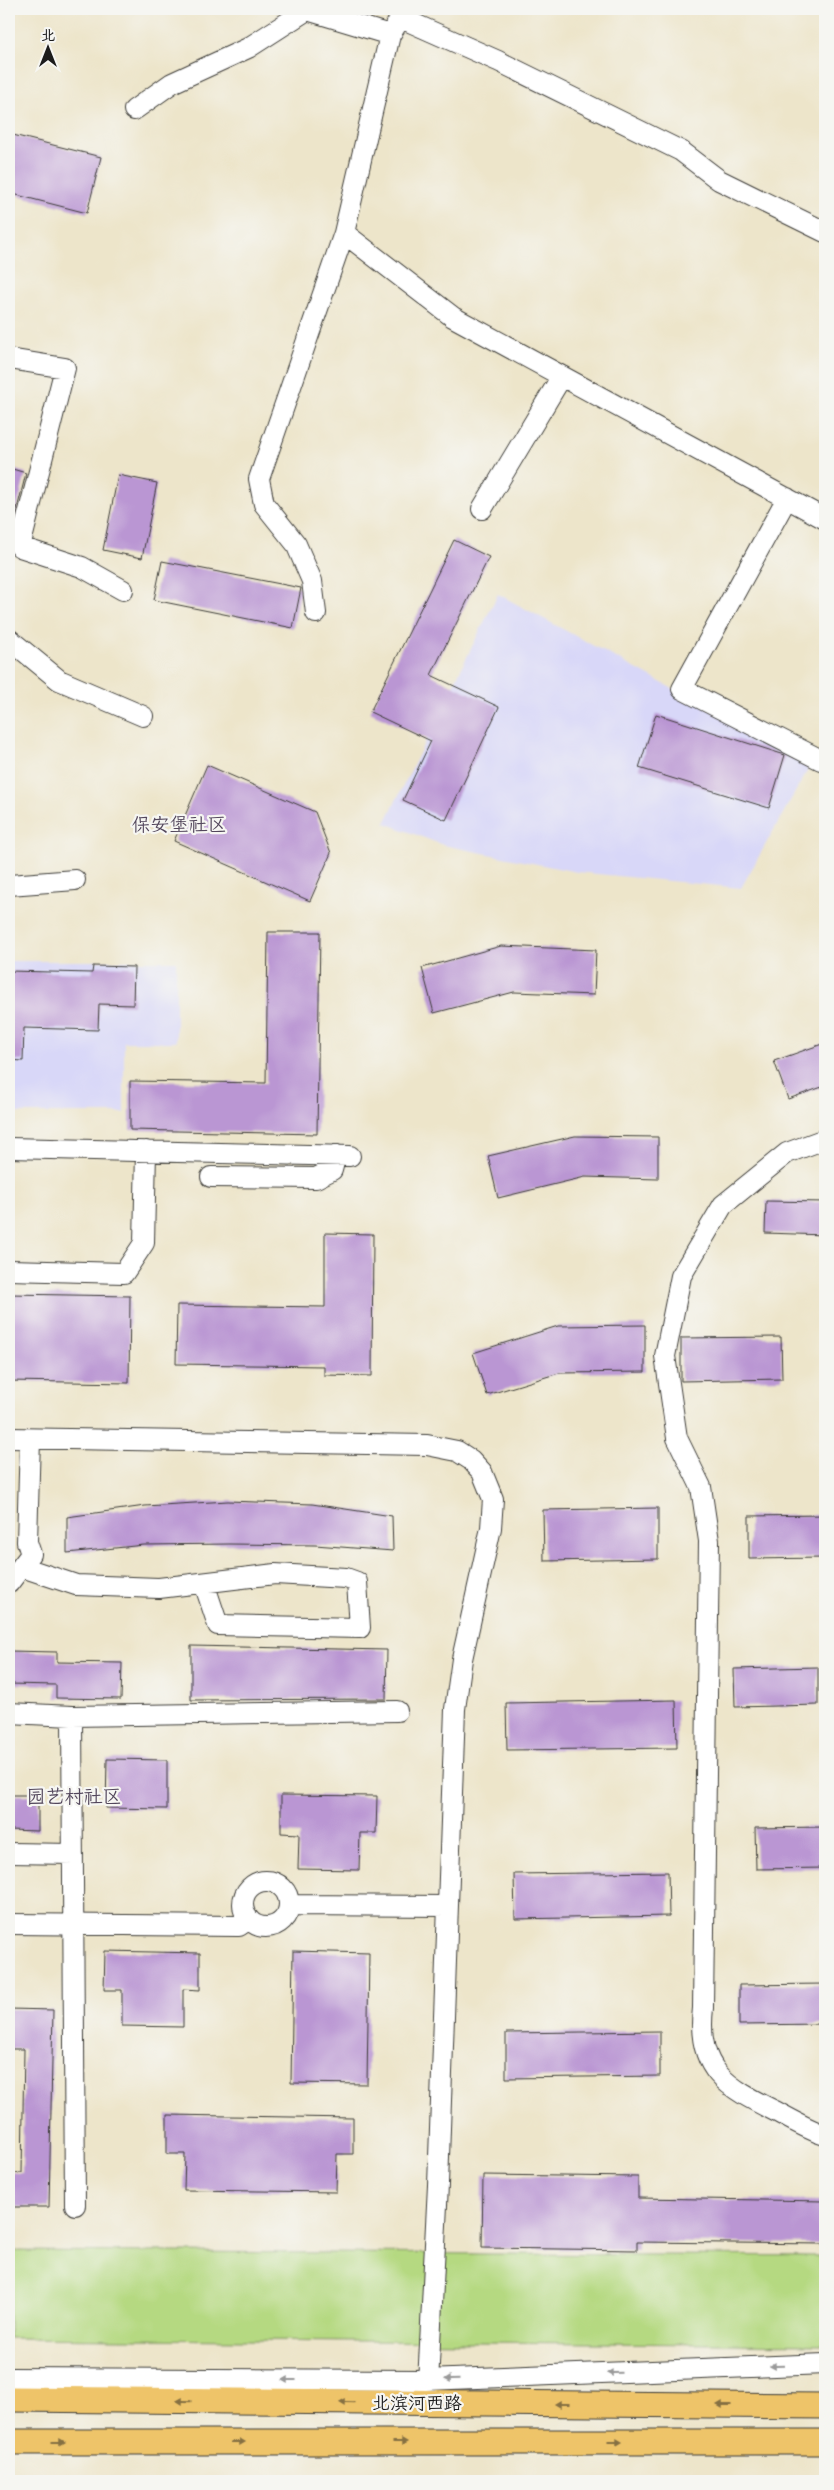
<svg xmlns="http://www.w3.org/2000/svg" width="834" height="2490" viewBox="0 0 834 2490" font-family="'Balsamiq Sans','LXGW WenKai TC',sans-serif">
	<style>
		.built { fill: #d8d7f8 }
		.green { fill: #b5d981; stroke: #687a4e }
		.building { fill: #ba96d3 }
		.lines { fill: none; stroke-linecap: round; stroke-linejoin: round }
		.minor-casing { stroke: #3b3a36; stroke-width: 22 }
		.major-casing { stroke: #3b3a36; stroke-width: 27 }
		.minor { stroke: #fff; stroke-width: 20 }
		.major { stroke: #eec469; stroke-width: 25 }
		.oneway { fill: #999 }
		.oneway2 { fill: #857042 }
		.labels { text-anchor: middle; stroke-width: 4.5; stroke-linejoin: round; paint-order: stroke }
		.street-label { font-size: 18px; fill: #1c1c1c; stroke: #f6f6f2 }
		.neighbourhood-label { font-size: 19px; fill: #53475c; stroke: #f6f6f2 }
	</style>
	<rect width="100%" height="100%" fill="#f6f6f2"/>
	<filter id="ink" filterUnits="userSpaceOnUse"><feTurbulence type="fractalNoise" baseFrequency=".02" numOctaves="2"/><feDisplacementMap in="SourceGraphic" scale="10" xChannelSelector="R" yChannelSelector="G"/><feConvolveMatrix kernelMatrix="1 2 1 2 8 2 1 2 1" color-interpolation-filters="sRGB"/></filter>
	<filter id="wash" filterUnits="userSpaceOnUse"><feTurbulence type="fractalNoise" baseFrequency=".0096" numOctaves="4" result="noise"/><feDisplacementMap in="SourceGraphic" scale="20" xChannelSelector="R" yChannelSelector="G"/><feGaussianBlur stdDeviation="1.12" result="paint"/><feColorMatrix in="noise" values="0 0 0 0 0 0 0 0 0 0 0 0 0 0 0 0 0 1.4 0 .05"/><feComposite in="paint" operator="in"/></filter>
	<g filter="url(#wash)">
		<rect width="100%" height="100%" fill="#ede5ca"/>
		<path class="built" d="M498 594 811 764 741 888 577 872 443 845 385 823Z
			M9 961H176V1042H124V1113H9Z"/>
		<path class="green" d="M9 2251 825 2256V2345L9 2338Z"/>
		<g id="blocks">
			<path class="building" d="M9 134 101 157 87 213 9 193Z
				M9 468 26 473 13 525 9 524Z
				M118 475 157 483 142 558 103 550Z
				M454 540 489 557 431 675 499 707 446 820 403 800 431 741 370 712Z
				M162 561 301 588 293 628 154 600Z
				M656 714 785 755 769 808 639 768Z
				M207 765 315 812 331 853 310 901 174 841Z
				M268 932H320L317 1134 130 1130V1081L266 1083Z
				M501 946 596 950 594 995 514 992 434 1013 422 968Z
				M93 966 134 967 133 1005 99 1004 98 1030 24 1028 23 1061 9 1060V971L92 973Z
				M825 1043V1086L788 1099 774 1061Z
				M575 1136 658 1137V1179L585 1177 498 1198 488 1156Z
				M766 1201 825 1202V1235L765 1233Z
				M325 1233 373 1234 372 1376 324 1375V1366L176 1364 177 1305 325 1307Z
				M9 1294 130 1296 129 1383 9 1381Z
				M645 1325V1372L559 1373 487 1395 473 1353 558 1326Z
				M781 1337 782 1379 681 1381V1338Z
				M228 1501 312 1504 392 1516 393 1551 315 1545 229 1544 144 1545 67 1553V1517L145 1506Z
				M658 1508V1559L544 1561 543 1510Z
				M825 1515V1558L749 1559V1516Z
				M191 1646 387 1650 386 1699 191 1700Z
				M9 1651 57 1652V1662L122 1663 121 1699 56 1698V1685L9 1684Z
				M818 1667V1705L735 1707 734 1669Z
				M676 1700 677 1748 507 1750 506 1703Z
				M107 1759 167 1760V1809L106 1808Z
				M9 1795H38V1831L9 1830Z
				M281 1795 377 1796 376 1833H360L359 1870 298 1869 299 1834 281 1833Z
				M825 1827V1868L756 1869 755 1828Z
				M668 1872 669 1916 515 1919 514 1874Z
				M105 1951 200 1953V1990L183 1989V2027L122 2026V1990H104Z
				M293 1951 369 1953 367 2084 291 2083Z
				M825 1984V2024L739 2025V1985Z
				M9 2009 53 2010 49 2207H9V2172L22 2173 24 2049H9Z
				M660 2031V2076L506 2078V2033Z
				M167 2115 353 2118V2154H337L336 2192 184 2190 185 2154H167Z
				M483 2175 638 2177V2198L825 2201V2244L637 2242V2250L482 2248Z"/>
		</g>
	</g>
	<g filter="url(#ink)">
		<use href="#blocks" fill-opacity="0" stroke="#3b3a36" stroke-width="1"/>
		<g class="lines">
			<defs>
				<path id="minor" d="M401 18 498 61 681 151 719 180 825 232
					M134 110 172 83 248 48 307 10 390 35
					M344 233 453 317 825 519
					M9 359 65 368 20 547 82 567 123 590
					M787 498 682 689 821 760
					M482 509 562 376
					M316 613 312 581 296 544 264 504 259 479 344 233 390 35 406 9
					M9 639 59 680 143 716
					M9 885 75 880
					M825 1139 787 1153 723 1205 681 1276 665 1356 677 1438 701 1487 709 1541 703 2008C696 2070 726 2087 777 2112 792 2120 809 2130 825 2135
					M9 1148 350 1156
					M211 1177 316 1178 332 1170 336 1155
					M9 1270 124 1273 144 1243 146 1151
					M9 1438 427 1445 457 1451 471 1460 482 1472 493 1499 491 1528 462 1659 455 1709 438 2185 427 2403
					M22 1567 76 1585 159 1588 275 1574 346 1578 357 1582 360 1628 218 1625 204 1583
					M9 1583 31 1554 27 1542 30 1439
					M9 1713 72 1716 397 1711
					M72 1716 75 2205
					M9 1853 73 1854
					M243 1904a23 23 0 1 1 46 0a23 23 0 1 1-46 0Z
					M289 1905 448 1906
					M9 1924 239 1926 249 1919
					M9 2378 426 2380 825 2364"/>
				<path id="major" d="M9 2399 825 2406
					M9 2442H825"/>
			</defs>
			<use href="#minor" class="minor-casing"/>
			<use href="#major" class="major-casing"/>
			<use href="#minor" class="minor"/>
			<use href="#major" class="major"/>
		</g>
		<defs><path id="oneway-solid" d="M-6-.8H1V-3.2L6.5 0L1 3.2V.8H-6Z" transform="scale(1.25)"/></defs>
		<g class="oneway">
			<use href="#oneway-solid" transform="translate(777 2366) rotate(178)"/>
			<use href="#oneway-solid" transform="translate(614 2373) rotate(178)"/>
			<use href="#oneway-solid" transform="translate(452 2379) rotate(178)"/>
			<use href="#oneway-solid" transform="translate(289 2380) rotate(-180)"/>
		</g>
		<g class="oneway2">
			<use href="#oneway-solid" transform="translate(184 2401) rotate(-179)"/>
			<use href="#oneway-solid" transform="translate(347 2402) rotate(-179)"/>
			<use href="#oneway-solid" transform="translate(562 2404) rotate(-180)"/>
			<use href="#oneway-solid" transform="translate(724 2405) rotate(-180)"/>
			<use href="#oneway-solid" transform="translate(58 2442)"/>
			<use href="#oneway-solid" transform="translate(238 2442)"/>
			<use href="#oneway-solid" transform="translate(400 2442)"/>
			<use href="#oneway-solid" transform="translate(615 2442)"/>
		</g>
	</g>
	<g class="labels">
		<g class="street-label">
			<text x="417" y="2409">北滨河西路</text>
		</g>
		<g class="neighbourhood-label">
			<text x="179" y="831">保安堡社区</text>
			<text x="74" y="1803">园艺村社区</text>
		</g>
	</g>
	<rect width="834" height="2490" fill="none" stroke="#f6f6f2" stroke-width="30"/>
	<g transform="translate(48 48)" stroke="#f6f6f2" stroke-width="4" paint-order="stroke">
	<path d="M0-4L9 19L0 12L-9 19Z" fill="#1c1c1c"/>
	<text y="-8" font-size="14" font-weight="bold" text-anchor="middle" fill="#1c1c1c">北</text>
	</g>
</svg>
